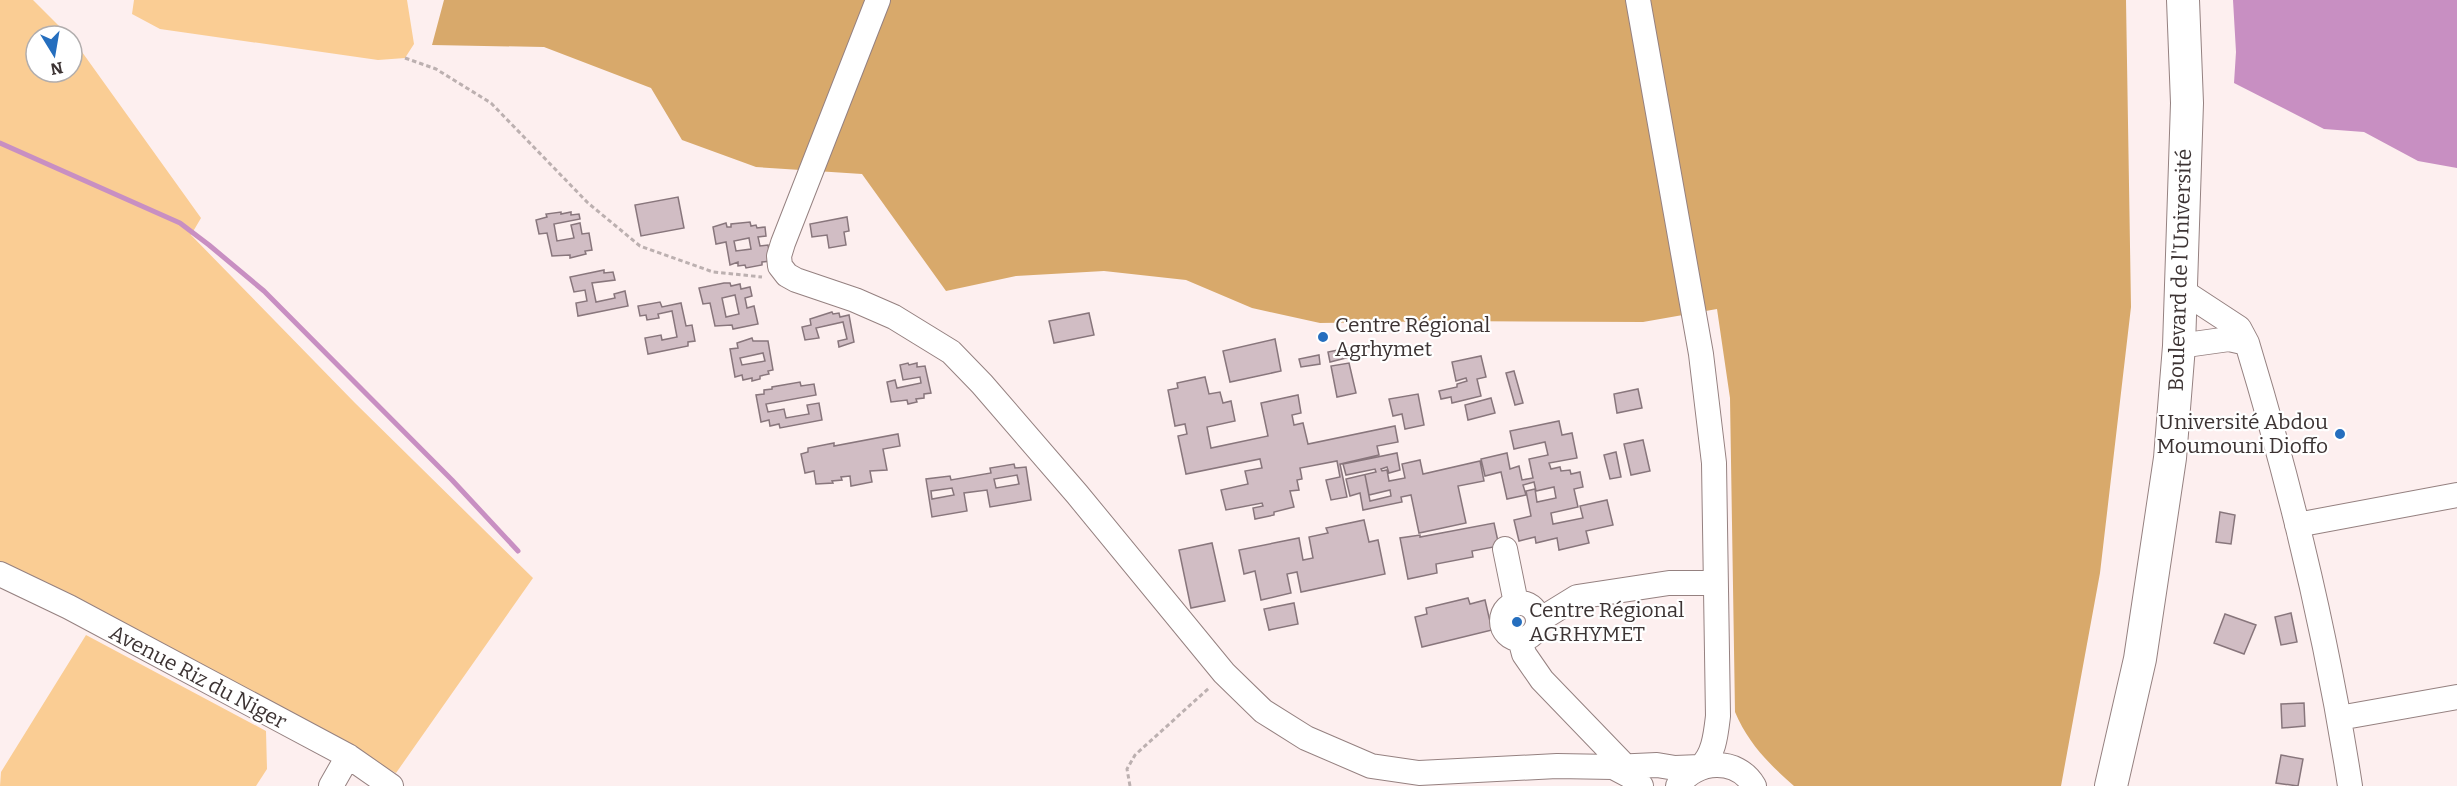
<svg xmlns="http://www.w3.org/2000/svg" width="2457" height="786" viewBox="0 0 2457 786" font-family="Bitter,serif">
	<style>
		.green { fill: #facd94 }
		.forest { fill: #d8a96b }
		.water { fill: #c88fc2 }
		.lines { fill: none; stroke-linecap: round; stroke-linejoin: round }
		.stream { stroke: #c88fc2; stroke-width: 5 }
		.building { fill: #d1bdc4; stroke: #88767c; stroke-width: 1.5; fill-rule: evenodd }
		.minor-casing { stroke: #958180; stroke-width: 26 }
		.major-casing { stroke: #958180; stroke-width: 34 }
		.path { stroke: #bcb0b0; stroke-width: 3; stroke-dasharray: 4.5 3; stroke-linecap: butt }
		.minor { stroke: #fff; stroke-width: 24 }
		.major { stroke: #fff; stroke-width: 32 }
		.poi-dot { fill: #256ebe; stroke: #fff; stroke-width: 2 }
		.labels { text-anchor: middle; stroke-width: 4.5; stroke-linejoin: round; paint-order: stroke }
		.street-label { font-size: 21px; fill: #3c3333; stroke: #fff }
		.poi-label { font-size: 21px; fill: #3c3333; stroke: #fff; text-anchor: start }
	</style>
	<rect width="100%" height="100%" fill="#fdefef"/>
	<path class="green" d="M0 0H33L69 36H36V72H72V39L77 45 201 218 191 235 355 403 533 578 396 773 206 667 0 563Z
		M134 0H407L414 44 405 58 378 60 160 29 132 14Z
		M86 635 266 731 267 769 256 786H0L1 772Z"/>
	<path class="forest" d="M444 0H2126L2131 307 2100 573 2061 786H1794C1769 764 1748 743 1735 712L1730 398 1717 309 1643 322 1445 321 1320 323 1252 308 1186 280 1104 271 1016 276 946 291 862 174 756 167 682 140 651 88 544 47 432 45Z"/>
	<path class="water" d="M2233 0H2457V168L2418 161 2364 132 2324 129 2234 83 2236 52Z"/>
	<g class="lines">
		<path class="stream" d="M0 143 180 223 209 245 264 291 452 480 518 551"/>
	</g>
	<path class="building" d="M678 197 684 228 641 236 635 205Z
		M561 212V214L571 212V215L579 214 580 219 554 224 557 241 574 238 571 225 580 223 582 234 589 233 592 250 585 251 586 254 570 258V255L552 256 547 233 539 234 536 220 547 217 546 214Z
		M847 217 849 231 844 232 846 245 829 248 827 235 812 237 810 224Z
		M750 222 751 226 756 225 757 228 765 227 766 236 758 237 760 246 768 245 771 261 762 262V265L746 268 745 265 738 266V262L730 265 726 242 716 244 713 227 726 223 727 227H731V224ZM749 238 751 249 736 251 734 241Z
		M604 270V273L613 272 615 280 592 283 596 302 615 298 614 294 625 291 628 306 578 316 576 303 587 301 585 290 574 292 570 277Z
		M724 283H730L731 286 740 284 741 289 750 287 752 296 745 298 747 308 754 306 758 324 733 329 732 325 715 326 710 303 703 304 699 288ZM735 295 739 314 726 317 722 298Z
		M660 302 662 307 681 303 686 326 692 325 695 341 688 342V346L648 354 645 338 661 335 662 340 677 337 672 311 658 314 659 318 647 320 646 315 640 316 638 306Z
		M832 312 833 314 839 313 840 317 849 315 854 342 839 347 838 341 847 339 843 322 816 328 819 338 805 340 802 327 811 325 810 319Z
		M1089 313 1094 335 1054 343 1049 321Z
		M752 338 753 341H768L773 370 768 371 769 374 760 376V379L752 381V378L743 380 742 375 735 377 730 349 738 348 737 343ZM763 353 765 361 742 365 740 358Z
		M1275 339 1281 371 1230 382 1223 351Z
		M1348 348 1350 357 1330 362 1328 352Z
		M1319 355 1320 364 1301 367 1299 359Z
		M1481 356 1486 377 1477 379 1481 396 1452 403 1451 397 1441 399 1439 391 1457 387V384L1467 381 1466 378 1456 381 1452 362Z
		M908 363 909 365 917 363V367L925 366 931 393 924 394V398L916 399 917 402 908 404 907 400 891 402 887 382 895 380 897 388 921 383 920 377 903 380 900 365Z
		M1349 363 1356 393 1337 397 1331 366Z
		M1514 371 1523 403 1515 405 1506 373Z
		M1205 377 1209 394 1220 392 1223 403 1231 401 1235 421 1207 427 1211 448 1268 436 1261 403 1298 395 1301 413 1292 415 1294 425 1303 423 1308 444 1395 426 1398 442 1377 446 1379 455 1340 464 1347 497 1331 500 1326 480 1340 477 1337 461 1300 468 1302 479 1297 480 1299 490 1290 491 1294 507 1274 512V515L1255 519 1253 508 1263 506 1262 503 1226 510 1221 490 1248 484 1245 471 1262 468 1260 459 1186 474 1178 436 1187 434 1185 424 1175 426 1168 390 1178 388 1177 383Z
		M800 382 801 386 814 384 816 395 766 404 768 412 784 409 786 418 809 414 807 405 819 403 822 420 780 428 779 424 770 426 769 420 761 422 756 395 764 394V390L772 389V387Z
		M1638 389 1642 408 1617 413 1614 394Z
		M1418 394 1424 425 1405 429 1402 414 1393 416 1389 399Z
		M1491 398 1495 413 1468 420 1465 405Z
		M1559 421 1562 435 1572 433 1577 458 1549 463 1551 469 1560 467 1561 471 1570 470 1571 474 1580 472 1583 487 1574 489 1578 507 1551 513 1553 524 1583 518 1580 506 1607 500 1613 525 1586 531 1589 543 1559 550 1557 538 1536 543 1535 537 1519 541 1514 520 1531 516 1526 491 1535 489 1537 502 1556 498 1554 487 1536 491 1534 482 1523 485 1526 495 1507 499 1501 472 1485 476 1481 459 1507 453 1510 469 1519 466 1522 480 1533 478 1529 459 1548 455 1545 442 1514 449 1510 431Z
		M898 434 900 446 883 449 887 470 870 471 872 482 851 486 850 476 841 477 842 480 832 481 833 483 816 484 814 471 805 473 801 454 808 452V448L834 443V446Z
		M1643 440 1650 471 1631 475 1624 444Z
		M1616 452 1621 477 1610 479 1604 455Z
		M1397 453 1400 470 1389 473 1387 467 1381 469 1382 471 1387 470 1389 481 1405 478 1402 464 1420 460 1423 474 1480 461 1484 481 1458 486 1466 523 1419 533 1411 495 1401 497 1402 502 1363 510 1360 493 1350 496 1346 479 1376 472 1375 469 1346 475 1343 464ZM1365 475 1369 495 1390 490 1391 496 1370 501Z
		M1014 464 1015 468 1026 467 1031 500 990 507 987 490 964 493 967 511 932 517 926 479 950 476 951 480 991 473 990 468ZM1017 475 1019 484 996 488 994 479ZM952 488 954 495 932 499 931 491Z
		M2220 512 2235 515 2231 544 2216 542Z
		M1364 520 1369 542 1378 540 1385 574 1301 592 1297 572 1287 574 1291 593 1261 600 1255 571 1244 574 1239 550 1299 538 1303 560 1313 558 1309 537 1328 533 1326 528Z
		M1494 523 1499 546 1472 551 1473 557 1436 564 1437 573 1408 579 1400 538 1420 535V537Z
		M1212 543 1225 601 1191 608 1179 550Z
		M1468 598 1470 604 1485 600 1492 630 1422 647 1415 617 1427 614 1426 608Z
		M1294 603 1298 624 1269 630 1264 609Z
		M2291 613 2297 642 2281 645 2275 617Z
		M2225 614 2256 625 2244 654 2214 643Z
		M2304 703 2305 726 2282 728 2281 704Z
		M2281 755 2303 759 2298 786 2276 783Z"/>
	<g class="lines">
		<defs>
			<path id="minor" d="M878 0 783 243 779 256 780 266 787 275 796 280 855 300 894 317 951 352 982 384 1077 494 1224 673 1263 711 1306 738 1371 766 1419 773 1557 766 1613 767 1657 765 1675 768 1700 767C1714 756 1716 733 1718 716L1714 463 1701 354 1638 0
				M2181 290 2239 328 2247 343C2291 488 2327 636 2350 786
				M2179 346 2229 339 2247 343
				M2297 525 2457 495
				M1505 549 1516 603
				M0 574 69 607 348 756 391 786
				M1502 621a18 18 0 1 1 36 0a18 18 0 1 1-36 0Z
				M1538 621 1577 597 1669 583H1715
				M1520 639 1524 654 1542 680 1624 765
				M2339 718 2457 697
				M1613 767 1632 777 1641 786
				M331 786 348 756
				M1678 786C1696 759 1737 757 1754 786"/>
			<path id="major" d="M2111 786 2140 659 2170 458 2179 346 2187 103 2183 0"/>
		</defs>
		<use href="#minor" class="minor-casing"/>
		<use href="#major" class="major-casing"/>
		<path class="path" d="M405 58 436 69 491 103 588 203 640 246 713 272 762 277
			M1130 786 1127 769 1135 755 1209 688"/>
		<use href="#minor" class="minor"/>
		<use href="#major" class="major"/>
	</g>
	<g class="poi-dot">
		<circle cx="1323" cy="337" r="6"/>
		<circle cx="2340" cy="434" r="6"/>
		<circle cx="1517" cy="622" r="6"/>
	</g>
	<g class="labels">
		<g class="street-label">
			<text transform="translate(2180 270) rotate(-88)" y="7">Boulevard de l'Université</text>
			<text transform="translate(198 677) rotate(28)" y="7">Avenue Riz du Niger</text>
		</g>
		<g class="poi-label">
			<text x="1335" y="332">Centre Régional<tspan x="1335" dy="24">Agrhymet</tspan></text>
			<text x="2328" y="429" text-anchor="end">Université Abdou<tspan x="2328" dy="24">Moumouni Dioffo</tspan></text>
			<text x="1529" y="617">Centre Régional<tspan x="1529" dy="24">AGRHYMET</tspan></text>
		</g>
	</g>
	<g transform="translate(54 54) rotate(169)"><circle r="28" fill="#ffffff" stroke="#b1adad" stroke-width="1.5"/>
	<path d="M0-4.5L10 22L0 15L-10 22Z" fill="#256ebe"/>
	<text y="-9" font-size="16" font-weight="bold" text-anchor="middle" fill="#3c3333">N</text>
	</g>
</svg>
